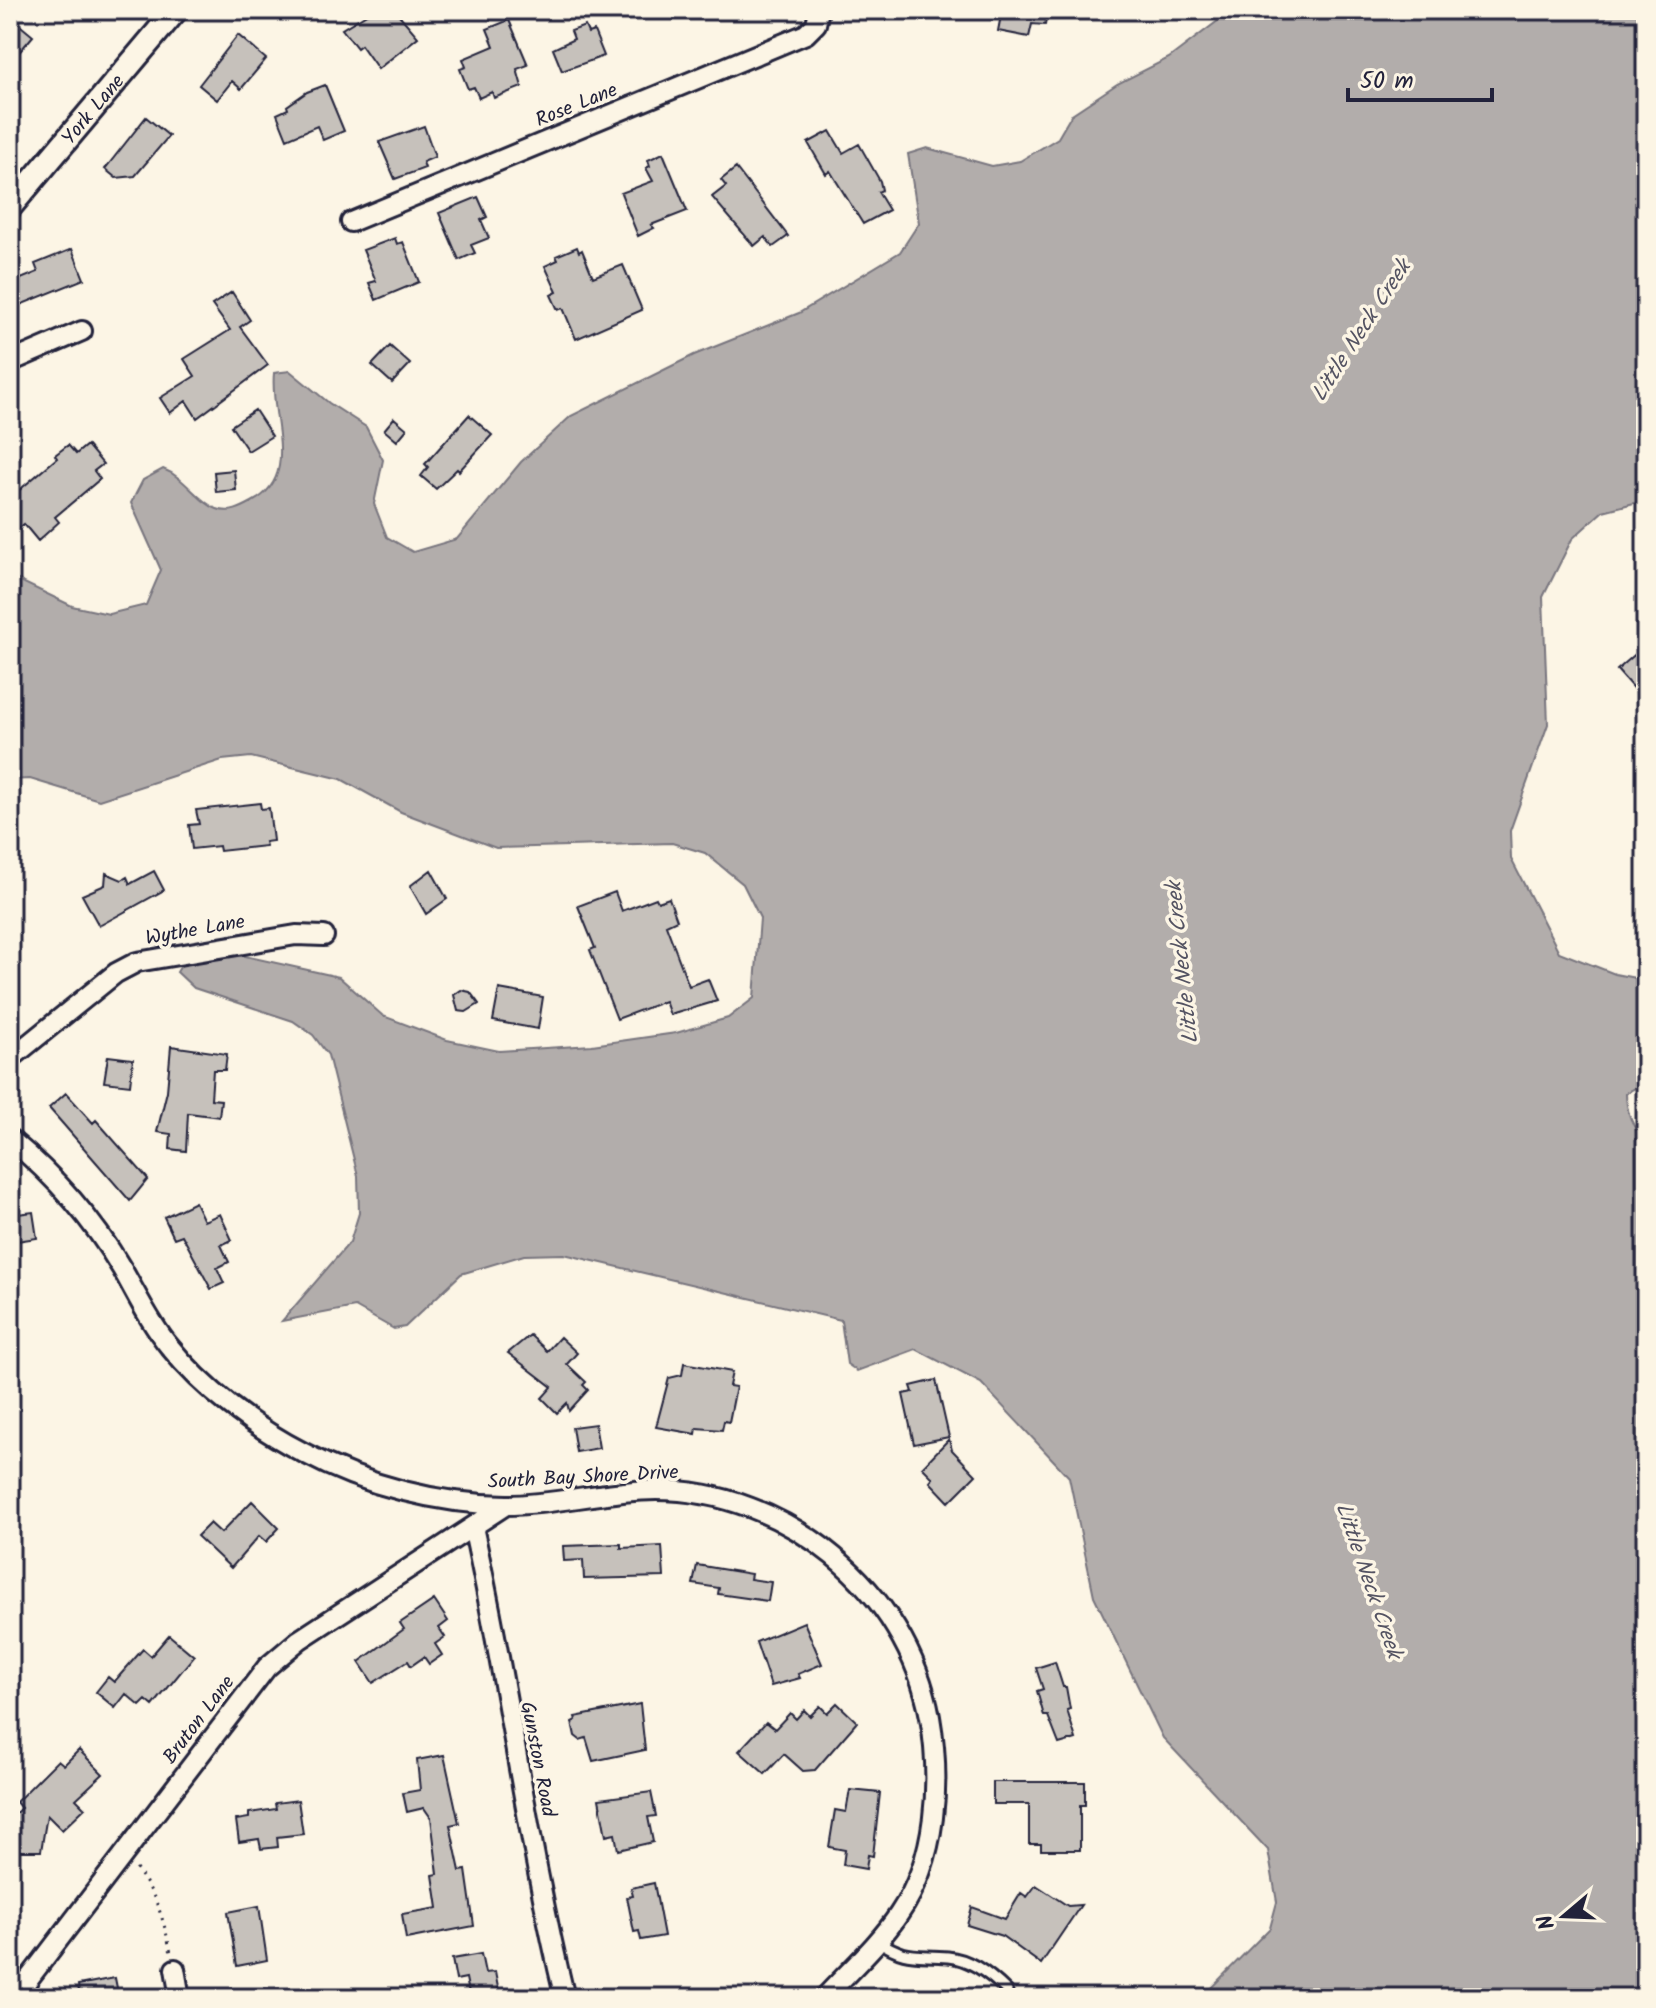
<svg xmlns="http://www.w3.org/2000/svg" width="1656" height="2008" viewBox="0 0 1656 2008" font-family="Kalam,sans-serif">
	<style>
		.water { fill: #b2adab; stroke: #78757e; stroke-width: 2 }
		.building { fill: #c6c1bb; stroke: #22223b; stroke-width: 2 }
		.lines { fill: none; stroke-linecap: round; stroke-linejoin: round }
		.service-casing { stroke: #22223b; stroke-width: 15 }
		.minor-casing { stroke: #22223b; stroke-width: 24 }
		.tertiary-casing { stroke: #22223b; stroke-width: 28 }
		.path { stroke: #22223b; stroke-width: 3; stroke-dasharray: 2 6; stroke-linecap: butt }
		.service { stroke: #fcf5e5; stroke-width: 9 }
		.minor { stroke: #fcf5e5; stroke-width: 18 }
		.tertiary { stroke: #fcf5e5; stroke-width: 22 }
		.labels { text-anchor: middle; stroke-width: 7; stroke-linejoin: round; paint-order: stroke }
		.street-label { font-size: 20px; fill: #22223b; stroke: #fcf5e5 }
		.water-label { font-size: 22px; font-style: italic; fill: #545362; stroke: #fcf5e5 }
	</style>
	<rect width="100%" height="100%" fill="#fcf5e5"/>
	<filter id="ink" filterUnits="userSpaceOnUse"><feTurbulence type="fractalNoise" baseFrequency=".0125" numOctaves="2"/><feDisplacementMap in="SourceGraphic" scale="16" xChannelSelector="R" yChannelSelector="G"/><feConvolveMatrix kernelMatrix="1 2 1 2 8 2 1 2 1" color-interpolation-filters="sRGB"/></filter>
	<g filter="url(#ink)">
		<path class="water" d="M1219 10H1646V500L1603 511 1572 539 1543 597 1548 724 1510 831 1511 859 1559 952 1615 974 1646 980V1082L1626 1093C1626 1110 1632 1129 1646 1141V1998H1201L1270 1928 1277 1902 1268 1850 1163 1738 1094 1596 1069 1477 981 1383 916 1349 857 1371 847 1364 841 1320 564 1254 524 1255 461 1274 405 1327 394 1329 355 1307 282 1321 350 1242 359 1213 358 1176 328 1055 313 1035 293 1021 194 988 177 972 185 959 223 951 339 977 383 1016 447 1040 499 1051 592 1045 676 1033 728 1018 754 998 760 918 743 884 705 853 672 843 496 848 401 812 341 779 251 757 222 760 99 800 30 779 10 780V576L72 606 109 614 146 605 161 570 131 503 143 480 163 469C185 477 197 501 217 509 230 514 241 508 252 502 302 476 269 418 274 373L290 371 329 403 366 427 383 460 374 504 387 537 413 552 457 539 521 462 571 416 694 355 799 313 900 252 919 223 908 154 927 148 992 166 1020 161 1058 138 1072 114 1117 84 1169 58 1219 20Z"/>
		<path class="building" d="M373 10H395L418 37 378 69 361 45 357 48 342 29Z
			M1002 10H1048L1045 25 1032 24 1029 37 998 31Z
			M10 17 33 36 10 63Z
			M509 20 528 65 517 69 522 87 494 98 492 92 479 98 474 87 468 89 460 69 466 67 463 59 494 46 487 29Z
			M585 26 588 33 594 31 604 56 562 71 553 49 574 39 571 31Z
			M238 35 266 59 241 89 232 81 217 100 199 85Z
			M325 85 344 131 323 140 317 126 287 139 277 114 288 109 287 106 307 92Z
			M146 117 169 136 135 176 116 178 105 169Z
			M424 126 435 157 423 162 425 168 395 179 379 142Z
			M830 131 843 153 859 144 880 181 882 190 878 192 889 210 863 224 830 171 826 174 808 143Z
			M663 153 687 211 651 225 654 228 638 236 621 193 653 181 646 168 650 166 648 160Z
			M736 168 788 236 773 247 765 237 754 246 712 197 726 186 721 180Z
			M478 197 487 217 481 220 489 238 471 245 475 253 459 260 439 213Z
			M395 238 397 244 403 242 419 282 376 300 369 283 376 281 363 250Z
			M577 247 579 252 582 250 593 277 623 265 642 310 576 339 563 308 558 310 551 295 557 292 545 266 558 260 556 256Z
			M72 249 84 279 20 305 11 283 38 272 35 264Z
			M232 292 250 320 240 327 268 365 197 418 186 401 170 413 160 398 195 376 184 359 230 330 212 305Z
			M390 346 410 364 392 383 372 365Z
			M255 410 272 436 248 451 231 426Z
			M469 415 492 435 459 471 457 469 436 489 421 476 428 467 425 464Z
			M394 418 407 429 397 441 384 430Z
			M68 445 76 454 87 445 103 464 94 471 100 479 55 517 59 522 38 541 24 524 19 528 10 518V498L57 458 55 455Z
			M234 470 236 490 216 492 214 472Z
			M1646 645V703L1617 670Z
			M260 803 261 809 269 808 273 841 265 842 266 846 220 851 219 846 192 849 189 825 199 824 196 810Z
			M431 870 447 899 426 914 410 886Z
			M154 871 164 890 99 926 82 895 105 885 106 873 122 880 127 877 130 884Z
			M615 892 622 911 656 898 658 902 669 898 677 920 666 925 689 986 708 979 717 1001 670 1015 665 1001 617 1019 590 950 595 948 578 906Z
			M499 989 543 997 538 1029 493 1021Z
			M461 990 470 992 479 1004 466 1012 458 1011 454 995Z
			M171 1046 227 1054 225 1070H213L211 1099 221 1100 219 1117 188 1113 186 1151 170 1149 171 1134 157 1132 167 1091Z
			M108 1056 133 1059 130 1085 104 1082Z
			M66 1093 93 1123 96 1120 148 1179 130 1201 49 1108Z
			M195 1202 204 1221 220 1214 232 1240 221 1245 229 1262 217 1268 224 1283 211 1289 182 1235 174 1238 164 1217Z
			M33 1212 37 1238 10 1242V1215Z
			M530 1335 547 1351 560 1337 577 1353 567 1364 586 1382 583 1385 588 1390 569 1411 567 1403 557 1413 542 1398 552 1387 508 1353Z
			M684 1363 732 1372 729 1386 736 1387 729 1422 724 1421 722 1430 697 1428 696 1434 656 1427 669 1378 682 1375Z
			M936 1380 949 1437 914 1444 903 1394 913 1392 911 1386Z
			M595 1424 599 1448 576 1452 572 1427Z
			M949 1439 952 1450 976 1475 949 1502 930 1482 933 1478 922 1467Z
			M252 1501 279 1528 266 1542 259 1536 231 1568 197 1536 210 1523 221 1533Z
			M621 1544V1548L662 1546 664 1577 584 1579 583 1560 564 1561 563 1546Z
			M697 1565 751 1574 750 1579 771 1582 768 1601 718 1594 719 1588 693 1584Z
			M434 1600 448 1621 439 1628 445 1637 435 1644 442 1655 429 1664 424 1657 411 1666 408 1661 373 1683 359 1662 404 1629 400 1623Z
			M804 1622 822 1664 798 1674 800 1678 771 1686 756 1642Z
			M169 1635 194 1656 153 1706 146 1700 140 1706 126 1694 115 1708 96 1692 108 1677 114 1682 143 1649 151 1656Z
			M1055 1662 1063 1687H1066L1070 1709 1067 1710 1076 1739 1059 1744 1048 1716H1044L1037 1691 1043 1689 1036 1668Z
			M837 1703 857 1722 815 1770 803 1771 784 1754 765 1774 739 1751 766 1722 775 1729 790 1713 796 1719 804 1710 810 1716 820 1706 827 1713Z
			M640 1704 645 1750 593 1761 586 1738 580 1740 575 1736 572 1722 576 1720 575 1717Z
			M79 1750 103 1774 76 1799 85 1808 62 1830 47 1815 41 1851H11L12 1817 21 1808 16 1802 58 1760 64 1765Z
			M444 1755 459 1823 450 1825 460 1871 466 1870 474 1926 406 1939 402 1914 438 1908 433 1875 438 1874 431 1818 424 1808 407 1812 403 1793 420 1790 417 1760Z
			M993 1782H1085V1805H1080V1850H1041V1844H1029V1804H993Z
			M850 1790 880 1793 873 1856 868 1855 866 1869 843 1865 845 1850 829 1847 835 1810 846 1812Z
			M651 1792 656 1816 648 1817 653 1842 618 1850 615 1834 606 1836 599 1799Z
			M298 1800 303 1834 277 1837 278 1847 261 1849 259 1839 239 1842 236 1820 249 1818V1813L276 1809 275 1803Z
			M654 1883 664 1936 641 1940 639 1931 634 1932 627 1897 633 1896 631 1888Z
			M1036 1885 1068 1906 1081 1905 1041 1964 1002 1936 967 1925 972 1907 1005 1919 1021 1893 1027 1897Z
			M259 1906 267 1960 237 1966 228 1912Z
			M481 1954 485 1973 495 1972 500 1998H470L466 1978 456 1980 452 1959Z
			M115 1978 119 1998H80L78 1985Z"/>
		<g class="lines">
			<defs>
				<path id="service" d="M877 1940C906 1960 916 1954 948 1957 970 1959 992 1976 1007 1991"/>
				<path id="minor" d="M351 222 806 34 816 24 819 10
					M10 362 82 331
					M10 1059 116 973 137 962 296 935 324 936
					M10 1139C56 1177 92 1218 122 1269 137 1295 150 1323 169 1346 204 1390 254 1427 304 1453 364 1485 438 1504 507 1505 557 1505 606 1490 656 1490 786 1490 907 1590 930 1717 941 1780 937 1859 899 1914 879 1944 849 1971 824 1998
					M473 1527C508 1683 527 1842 565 1998
					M175 1969 180 1998
					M14 1998 267 1667 299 1640 506 1505"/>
				<g id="tertiary">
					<path id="s1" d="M10 207 176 10"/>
				</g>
			</defs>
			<use href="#service" class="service-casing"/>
			<use href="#minor" class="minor-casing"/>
			<use href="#tertiary" class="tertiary-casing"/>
			<path class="path" d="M136 1869C157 1894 164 1922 171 1953"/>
			<use href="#service" class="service"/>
			<use href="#minor" class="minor"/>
			<use href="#tertiary" class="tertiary"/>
		</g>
	</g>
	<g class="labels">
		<g class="street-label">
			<text transform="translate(576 104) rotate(-22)" y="7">Rose Lane</text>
			<text dy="7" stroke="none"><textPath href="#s1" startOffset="128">York Lane</textPath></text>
			<text transform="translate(195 929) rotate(-10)" y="7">Wythe Lane</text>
			<text transform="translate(583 1476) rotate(-3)" y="7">South Bay Shore Drive</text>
			<text transform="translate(198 1719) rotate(-53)" y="7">Bruton Lane</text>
			<text transform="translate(539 1759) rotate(79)" y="7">Gunston Road</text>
		</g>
		<g class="water-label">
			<text transform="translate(1360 330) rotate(-57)" y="8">Little Neck Creek</text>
			<text transform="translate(1181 963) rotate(-96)" y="8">Little Neck Creek</text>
			<text transform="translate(1370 1580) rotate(71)" y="8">Little Neck Creek</text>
		</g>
	</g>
	<rect width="1656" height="2008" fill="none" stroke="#fcf5e5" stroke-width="40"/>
	<rect x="20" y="20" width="1616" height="1968" fill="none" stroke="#22223b" stroke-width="3" filter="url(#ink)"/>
	<g transform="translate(1564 1916) rotate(251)" stroke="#fcf5e5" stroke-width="6" paint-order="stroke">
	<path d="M0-6L14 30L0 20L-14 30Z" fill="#22223b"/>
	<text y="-12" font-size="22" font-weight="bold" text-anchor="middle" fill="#22223b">N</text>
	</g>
	<path d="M1348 88v12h144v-12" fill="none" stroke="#22223b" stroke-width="4"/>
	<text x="1360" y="88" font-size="24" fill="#22223b" stroke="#fcf5e5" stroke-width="6" paint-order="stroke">50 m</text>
</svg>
